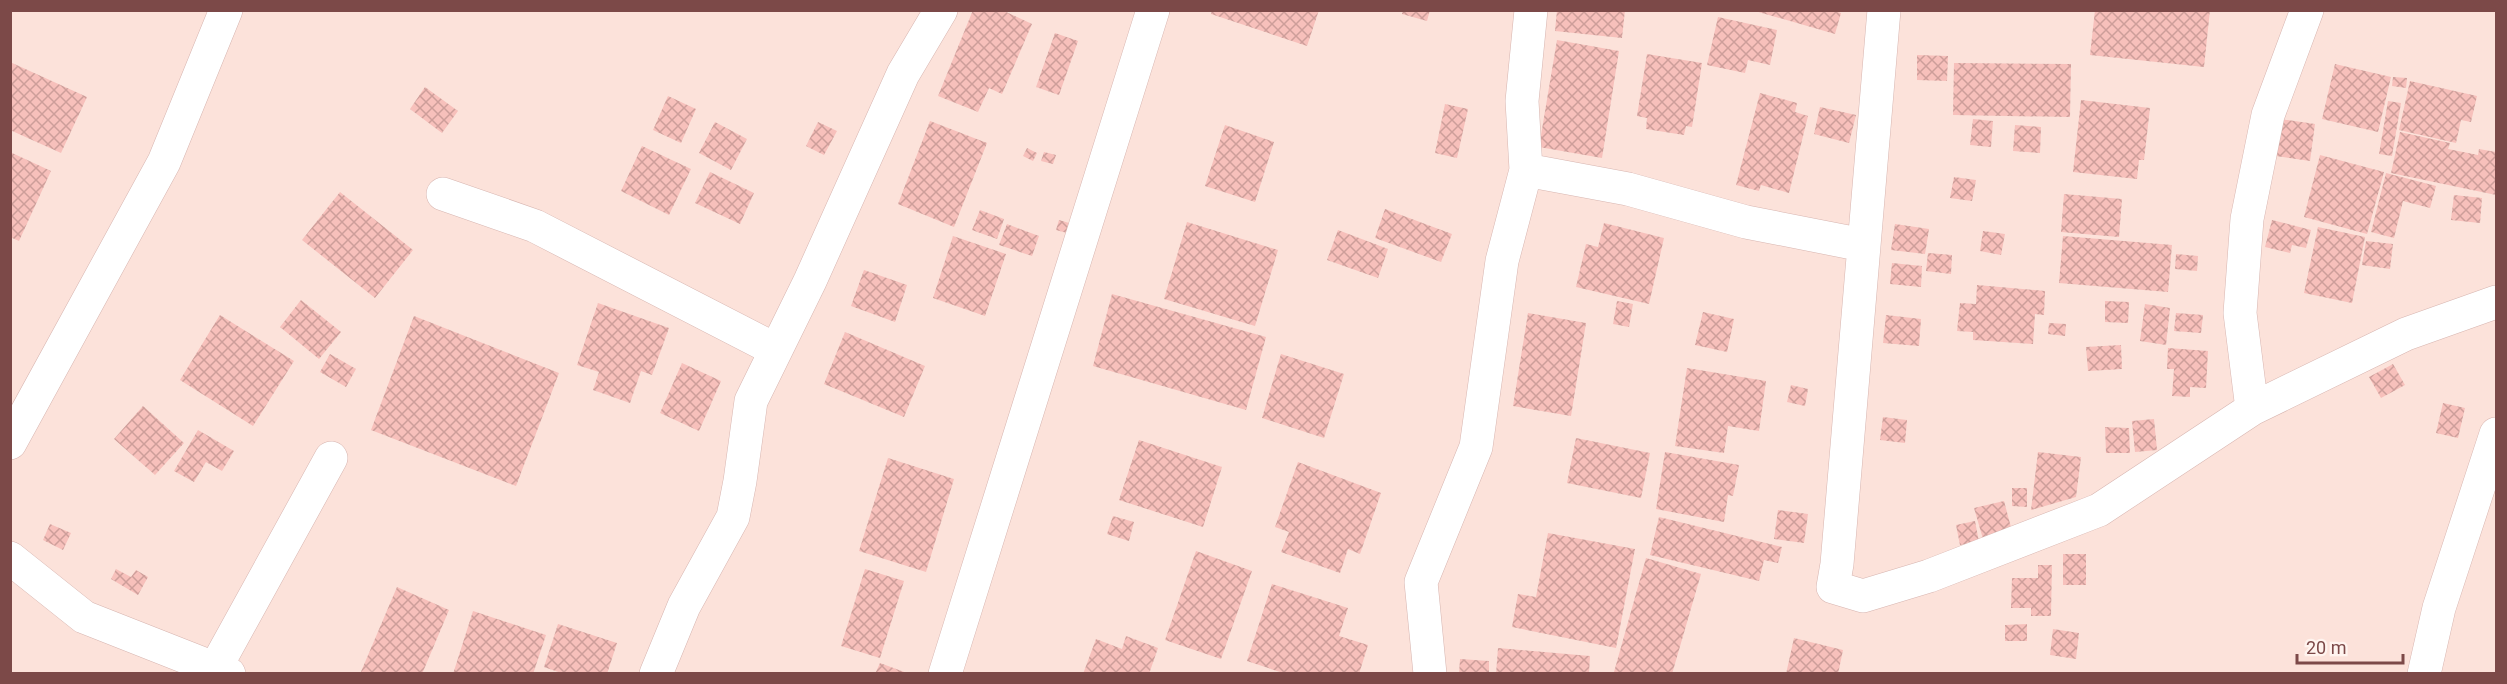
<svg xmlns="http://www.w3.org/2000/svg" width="2507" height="684" viewBox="0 0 2507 684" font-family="Roboto,sans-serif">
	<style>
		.residential { fill: #fce2da }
		.building { fill: url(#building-cross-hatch) }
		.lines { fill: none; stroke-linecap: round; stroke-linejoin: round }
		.minor-casing { stroke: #d7b5b0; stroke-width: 34 }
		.minor { stroke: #fff; stroke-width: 33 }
	</style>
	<defs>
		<pattern id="building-cross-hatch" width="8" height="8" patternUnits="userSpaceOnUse" patternTransform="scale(1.5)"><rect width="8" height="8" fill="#f7c0bb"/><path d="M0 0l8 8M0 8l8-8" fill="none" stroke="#cd9e9a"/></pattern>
	</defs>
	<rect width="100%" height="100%" fill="#feeee7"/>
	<path class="residential" d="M11 11H2496V673H11Z"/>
	<path class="building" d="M973 10H1002L1032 24 1002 94 989 88 978 112 938 96Z
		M1212 10H1319L1307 46 1211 14Z
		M1403 10H1430L1427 21 1402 14Z
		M1557 10H1625L1622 38 1555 31Z
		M1832 10 1841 13 1835 34 1755 11Z
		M2095 10H2210L2204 67 2090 55Z
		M1718 17 1777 30 1770 65 1748 60 1745 73 1707 65Z
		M1055 33 1078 41 1059 95 1036 87Z
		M1557 40 1619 51 1602 158 1539 147Z
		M1647 54 1702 63 1692 127 1686 126 1684 135 1646 129 1647 118 1637 116Z
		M1917 55 1948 56 1947 81 1917 80Z
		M10 62 87 97 61 153 10 130Z
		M1954 63 2071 64 2070 117 1953 115Z
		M2335 64 2391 77 2378 132 2322 119Z
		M2393 77 2407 78 2406 88 2392 86Z
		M2410 81 2477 96 2471 122 2461 120 2456 143 2399 130Z
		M425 87 458 111 442 133 410 109Z
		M1760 93 1797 103 1795 112 1808 116 1789 193 1761 185 1759 191 1736 185Z
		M668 96 696 109 681 143 653 130Z
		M2081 100 2150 108 2144 160H2139L2137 179 2073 172Z
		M2388 101 2401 103 2392 156 2379 154Z
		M1445 104 1468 109 1457 158 1435 153Z
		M1820 107 1856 115 1849 143 1814 134Z
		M1973 119 1993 121 1991 147 1970 145Z
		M2280 119 2315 124 2310 161 2276 156Z
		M930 121 987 143 954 227 898 204Z
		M715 122 747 139 731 170 699 153Z
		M818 122 837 131 824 155 806 146Z
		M1225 125 1274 142 1255 202 1205 186Z
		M2015 125 2041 127 2040 153 2013 151Z
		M2400 132 2450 143 2448 149 2478 155 2479 149 2496 152V195L2391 173Z
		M642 146 691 169 669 215 621 191Z
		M1027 148 1037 153 1033 161 1023 156Z
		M10 152 51 171 19 241 10 237Z
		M1044 152 1056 155 1053 164 1041 161Z
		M2320 155 2384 172 2367 234 2304 217Z
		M710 172 754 193 740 224 695 203Z
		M2386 173 2436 186 2430 208 2403 201 2394 238 2371 232Z
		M1954 177 1976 180 1972 201 1950 198Z
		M340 192 413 250 375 298 302 240Z
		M2064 194 2122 199 2119 237 2061 232Z
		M2454 195 2482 198 2480 223 2451 220Z
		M1385 209 1452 234 1441 262 1375 238Z
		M980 210 1004 219 997 239 972 230Z
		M1059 220 1069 223 1067 233 1056 230Z
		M2272 220 2311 230 2306 248 2292 245 2290 253 2265 247Z
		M1187 222 1278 250 1255 326 1164 299Z
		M1604 223 1664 238 1649 304 1576 287 1586 244 1598 247Z
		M1007 224 1039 236 1032 256 999 245Z
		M1895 224 1929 229 1925 254 1891 250Z
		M2318 227 2365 237 2352 303 2304 293Z
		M1338 230 1388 249 1378 278 1327 260Z
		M1983 231 2005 234 2001 255 1980 251Z
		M953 236 1006 254 985 316 933 298Z
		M2063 236 2172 245 2168 292 2059 283Z
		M2366 241 2393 244 2390 269 2362 265Z
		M1928 253 1952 255 1951 274 1926 271Z
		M2176 254 2198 256 2197 271 2175 269Z
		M1892 263 1922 266 1921 287 1890 284Z
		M864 270 907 285 895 322 851 306Z
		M1977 285 2045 291 2044 315 2035 314 2033 344 1973 340V332L1957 331 1960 303 1976 304Z
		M1112 294 1266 337 1246 410 1093 366Z
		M301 300 341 332 319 359 280 327Z
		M1617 301 1633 304 1629 327 1613 324Z
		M2105 301 2129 302 2128 323 2105 322Z
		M598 303 669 328 652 375 641 371 630 403 593 390 599 372 577 365Z
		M2145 304 2170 308 2166 345 2140 341Z
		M1703 312 1734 319 1727 352 1695 345Z
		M1528 313 1586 323 1571 416 1513 406Z
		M2176 313 2203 315 2201 333 2174 331Z
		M220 315 294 361 253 426 180 380Z
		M1886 315 1921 319 1919 346 1883 343Z
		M414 316 559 373 516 486 371 430Z
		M2049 323 2066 324 2065 336 2048 334Z
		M845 332 925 366 904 417 824 384Z
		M2121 345 2122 369 2088 371 2086 347Z
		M2168 348 2208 351 2206 388 2190 387V397L2172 396 2174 369H2167Z
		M330 354 356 369 346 387 320 372Z
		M1281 354 1344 374 1324 438 1262 418Z
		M682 363 721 381 699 431 660 413Z
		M2393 364 2405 385 2381 398 2369 377Z
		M1687 368 1766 381 1759 431 1728 426 1724 453 1675 446Z
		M1791 385 1808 389 1805 406 1787 402Z
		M2443 403 2465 408 2458 438 2436 433Z
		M143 406 184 443 155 475 114 439Z
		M1883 417 1907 420 1905 443 1880 440Z
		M2154 419 2157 450 2135 452 2132 421Z
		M2105 427 2129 428 2130 453H2106Z
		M198 430 234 451 222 471 206 462 194 482 174 471Z
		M1576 438 1650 453 1641 498 1567 483Z
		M1139 440 1222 467 1203 527 1119 500Z
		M1665 452 1739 465 1733 496 1728 495 1724 522 1656 509Z
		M2038 452 2081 457 2076 497 2031 510Z
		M888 458 954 479 926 572 859 551Z
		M1298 462 1381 493 1360 554 1348 549 1340 573 1281 552 1289 532 1275 527Z
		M2012 488H2027V507L2012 506Z
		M2004 501 2012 531 1983 539 1974 508Z
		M1778 510 1808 514 1804 543 1774 539Z
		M1113 516 1134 522 1129 541 1107 534Z
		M1659 517 1782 547 1778 563 1764 560 1759 581 1650 555Z
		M1975 521 1979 542 1960 545 1956 525Z
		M50 524 71 533 63 550 43 540Z
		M1548 533 1635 549 1616 648 1512 627 1518 594 1536 597Z
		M1196 551 1252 571 1221 659 1165 640Z
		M2063 554H2086V585H2063Z
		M1646 558 1701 574 1672 674 1614 672Z
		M2038 565H2052L2051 616H2031V608H2011L2012 578H2038Z
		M116 569 131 577 136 570 148 577 138 595 111 579Z
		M865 569 904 581 880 658 841 646Z
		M1272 584 1348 608 1339 636 1368 645 1359 674H1286L1247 661Z
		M397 587 449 610 422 674H360Z
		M473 611 546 635 533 674H453Z
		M558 624 617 643 607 674H564L544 667Z
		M2027 624V641H2005V625Z
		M2053 629 2079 633 2076 659 2050 655Z
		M1126 636 1158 648 1149 674H1083L1096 639 1122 649Z
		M1794 638 1843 650 1838 674H1786Z
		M1498 648 1590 656 1589 674H1496Z
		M1460 659 1489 661V674H1459Z
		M880 663 907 673V674H875Z"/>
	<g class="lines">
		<defs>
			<path id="minor" d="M1884 10 1837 564 1833 587 1863 596 1929 576 2099 510 2252 409 2406 334 2496 302
				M1526 170 1628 189 1746 222 1863 245
				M443 194 535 226 776 350
				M2252 409 2240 313 2247 219 2268 115 2307 10
				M10 443 164 162 226 10
				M10 558 84 617 229 674
				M212 674 331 458
				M656 674 684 606 733 517 740 481 751 401 810 281 903 74 941 10
				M945 674 1153 10
				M1430 674 1421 582 1476 447 1502 261 1526 170 1522 101 1531 10
				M2424 674 2439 608 2496 434"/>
		</defs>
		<use href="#minor" class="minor-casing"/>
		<use href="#minor" class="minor"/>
	</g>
	<rect width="2507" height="684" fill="none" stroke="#7c4948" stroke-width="24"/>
	<path d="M2297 654v9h106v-9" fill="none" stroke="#7c4948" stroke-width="3"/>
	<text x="2306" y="654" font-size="18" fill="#7c4948" stroke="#fff4ef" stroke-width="4.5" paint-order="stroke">20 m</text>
</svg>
